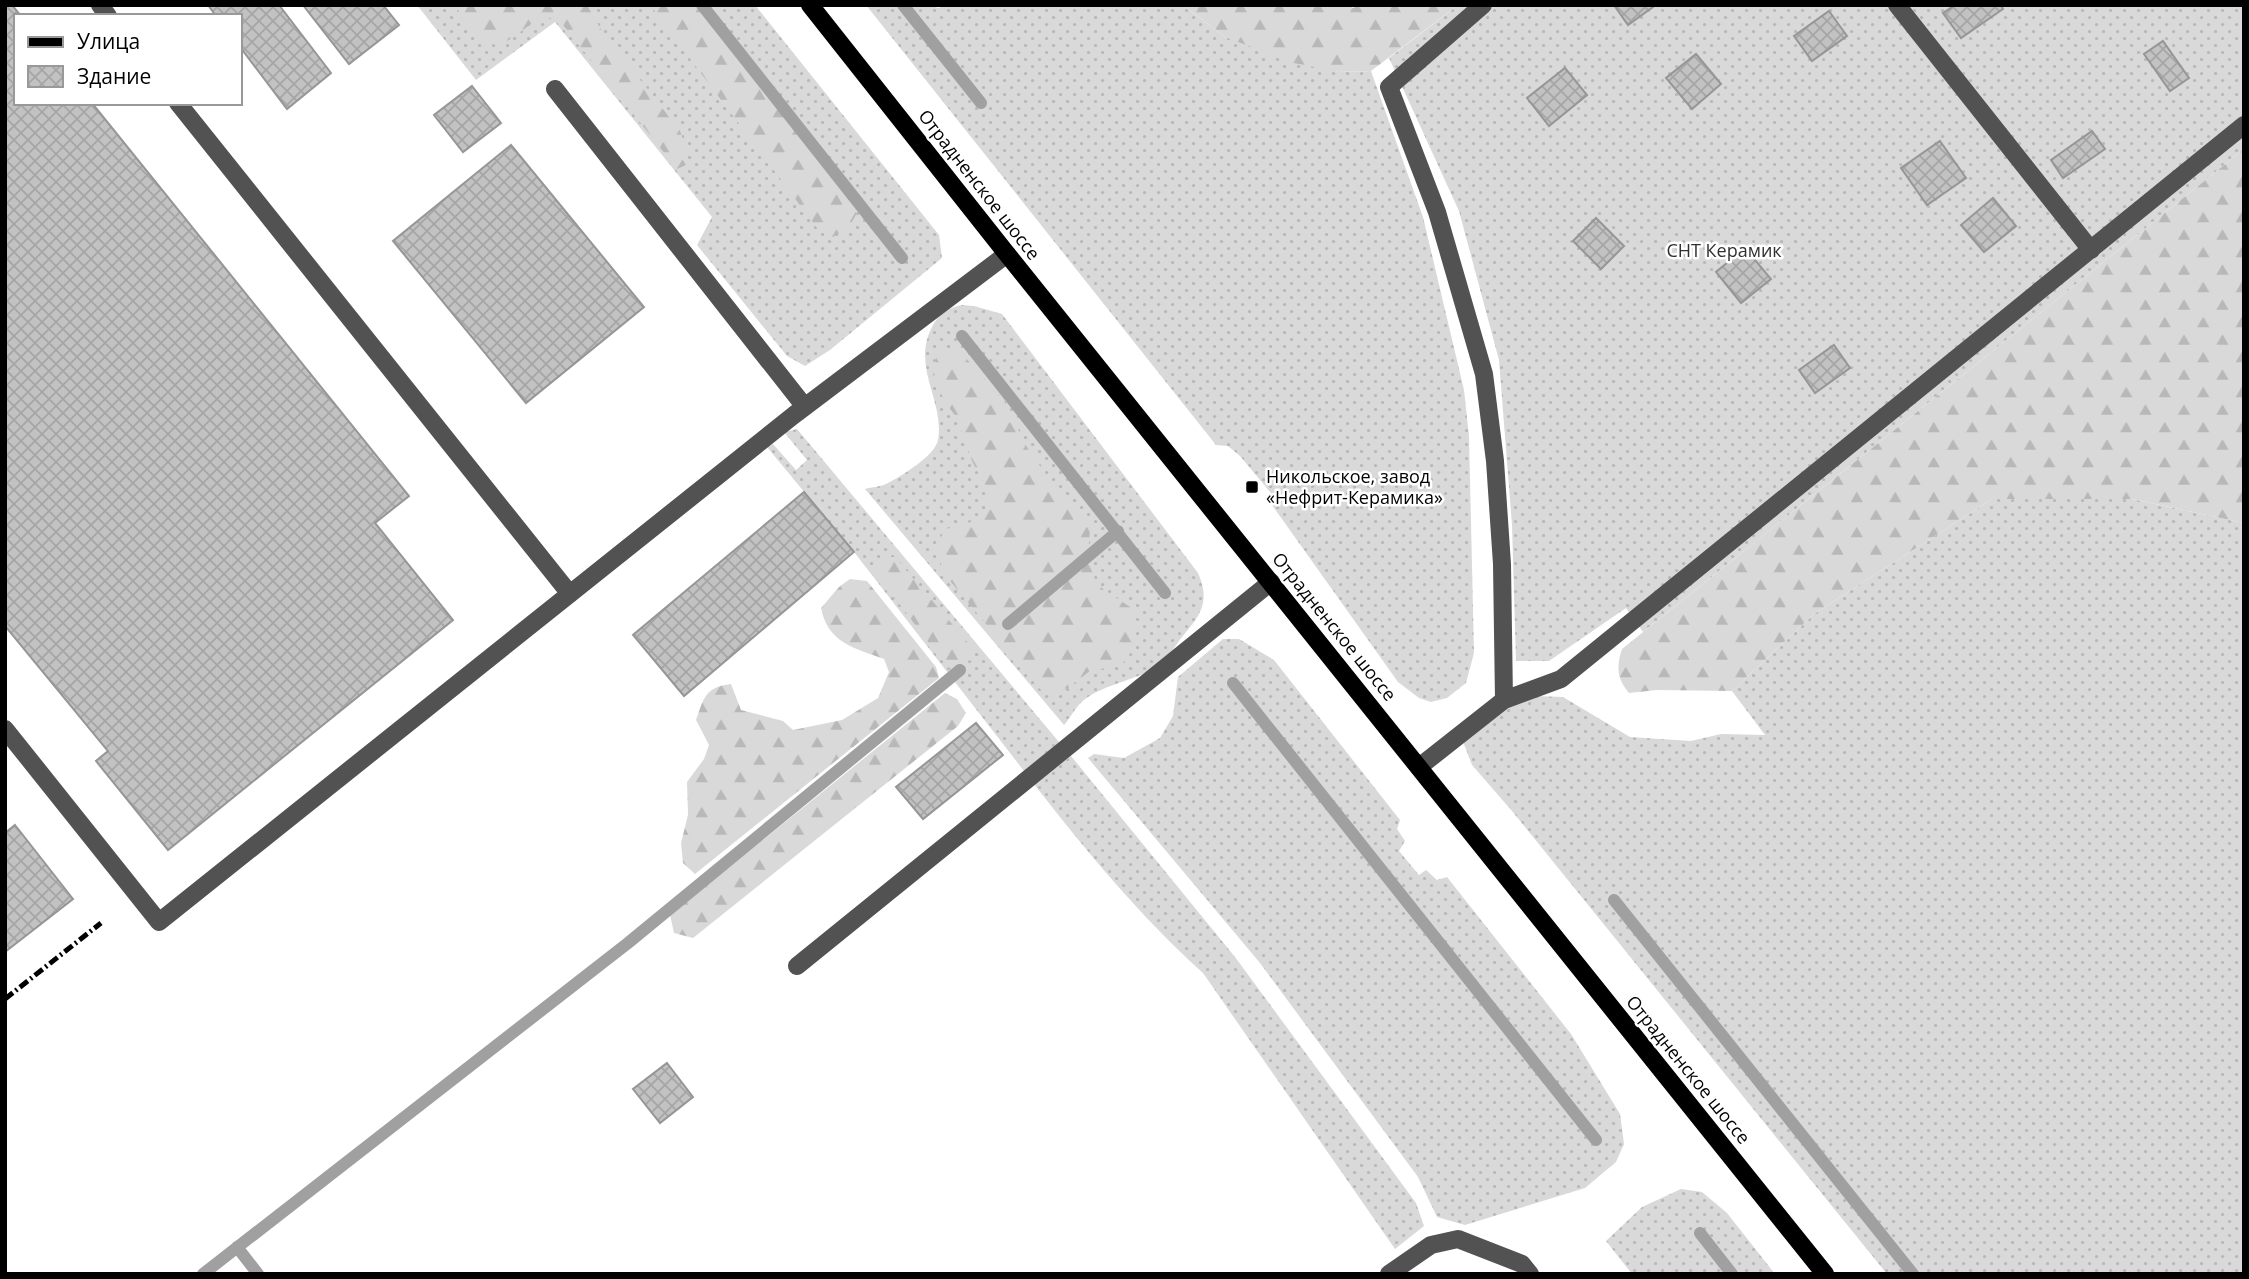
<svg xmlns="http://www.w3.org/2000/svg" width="2249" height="1279" viewBox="0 0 2249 1279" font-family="'Open Sans',sans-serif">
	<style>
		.grass { fill: url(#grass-dots) }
		.forest { fill: url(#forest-firs) }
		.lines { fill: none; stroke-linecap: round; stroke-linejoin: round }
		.stream { stroke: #a0a0a0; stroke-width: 12 }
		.building { fill: url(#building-cross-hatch); stroke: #969696; stroke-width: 2 }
		.minor { stroke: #525252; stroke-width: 18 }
		.major { stroke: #000; stroke-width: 18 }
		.rail { stroke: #000; stroke-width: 5; stroke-dasharray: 10 3.5 2 3.5; stroke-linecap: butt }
		.poi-dot { fill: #000; stroke: #fff; stroke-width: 2.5 }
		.labels { text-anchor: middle; stroke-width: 5; stroke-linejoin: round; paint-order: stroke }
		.street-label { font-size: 18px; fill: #000; stroke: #fff }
		.park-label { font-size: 18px; fill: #303030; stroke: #fff }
		.poi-label { font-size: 18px; fill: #000; stroke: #fff; text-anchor: start }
	</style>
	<defs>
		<pattern id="grass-dots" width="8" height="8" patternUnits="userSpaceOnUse" patternTransform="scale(1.75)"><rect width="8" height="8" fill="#d9d9d9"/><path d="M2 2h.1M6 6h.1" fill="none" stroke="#b8b8b8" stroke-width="1.8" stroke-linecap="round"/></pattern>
		<pattern id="forest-firs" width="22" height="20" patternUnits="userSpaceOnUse" patternTransform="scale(1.75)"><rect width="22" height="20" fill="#d9d9d9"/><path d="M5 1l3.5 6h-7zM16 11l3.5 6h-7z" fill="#b8b8b8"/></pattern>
		<pattern id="building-cross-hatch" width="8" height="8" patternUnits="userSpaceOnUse" patternTransform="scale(1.75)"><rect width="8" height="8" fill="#c2c2c2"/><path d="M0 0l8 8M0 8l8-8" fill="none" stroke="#a5a5a5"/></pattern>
	</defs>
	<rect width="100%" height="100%" fill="#fff"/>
	<path class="grass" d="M417 5H755L939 235 942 258 830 350 805 366 787 356 697 245 712 217 555 22 476 80Z
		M866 5H928L939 8 942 5H1183L1225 37 1339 72 1371 71 1423 217 1464 390 1469 436 1474 653 1466 683 1447 698 1431 702 1419 698 1398 682 1272 505 1271 493 1240 456 1228 446 1216 445Z
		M1458 5H2244V149L1643 632 1626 608 1549 661H1516L1512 525 1499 360 1459 211 1389 58Z
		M962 305 974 306 1002 314 1198 573C1212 605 1198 617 1179 641 1173 649 1167 660 1158 666 1136 681 1106 683 1084 700 1076 706 1071 717 1064 725L865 489C872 487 880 487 886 484 900 477 935 456 938 440 945 401 910 366 933 325 939 314 950 307 962 305Z
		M797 429 1059 742 1024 771 854 552 767 447 773 444 796 470 807 460 784 432Z
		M1992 499H2132L2244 523V1274H1887L1512 811 1472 765 1462 739 1475 720 1536 696 1563 697 1630 737 1691 741 1721 734 1765 735 1732 691 1814 614Z
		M1223 639H1239L1274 660 1400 820 1397 829 1405 841 1399 851 1419 875 1426 870 1437 880 1447 877 1571 1034 1620 1114 1624 1144 1616 1162 1585 1188 1465 1225 1437 1217 1418 1177 1260 963 1088 758 1094 754 1124 758 1160 738 1173 716 1178 677Z
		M1071 756 1235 957 1416 1203 1424 1226 1395 1249 1203 973C1140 916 1086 851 1034 784Z
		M1681 1189 1702 1192 1727 1213 1775 1274H1632L1606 1241 1642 1207Z"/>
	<path class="forest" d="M454 5H587L600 28 680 131 687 150 686 165 677 169 556 16 547 19 539 18C528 25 513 40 500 44 485 49 463 16 454 5Z
		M650 5H705L852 193 858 211 849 227 833 237 817 228Z
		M1183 5H1350L1353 8 1359 5H1458L1371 71 1339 72 1294 63 1225 37Z
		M2244 149V523L2132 499H1992L1814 614 1732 691 1657 690 1629 693C1617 679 1616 667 1622 649Z
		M945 348 957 351 965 357 1004 401 1028 449 1065 501 1090 528 1088 560 1095 579 1103 589 1130 607 1138 624 1131 652 1124 662 1115 667 1091 670 1068 688 1048 694 1040 689 951 582 939 560 941 537 946 529 985 518 988 508 986 487 972 461 957 418 945 402 934 377 937 352Z
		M885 557H895L975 651 972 660 959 662 948 668 875 572 878 563Z
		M850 579 867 581 936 667 939 678 695 874 683 863 681 843 688 815 687 782 704 759 709 745 696 720C704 698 705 687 731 684L741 710 783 721 793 730 842 720 878 698 889 672 884 659C854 648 828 643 821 608L839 587Z
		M945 693 957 699 966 713 958 726 693 938 674 933 670 915Z"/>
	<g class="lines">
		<path class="stream" d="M702 5 902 258
			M903 5 981 103
			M962 336 1165 593
			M1008 624 1118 531
			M1233 683 1596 1140
			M1614 900 1913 1274
			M1700 1233 1732 1274
			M237 1247 258 1274
			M203 1274 628 943 960 670"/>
	</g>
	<path class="building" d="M5 5H12L21 16H16V103H92L409 496 375 523 453 620 168 850 96 761 108 751 5 626Z
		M208 5H279L331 73 287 109 240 47V16H216Z
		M303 5H383L399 25 349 64Z
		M1614 5H1652L1653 7 1628 25Z
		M1955 5H2001L2003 9 1961 38 1943 13Z
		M1829 11 1847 36 1812 61 1794 36Z
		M2163 41 2189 78 2170 91 2144 54Z
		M1696 54 1721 84 1692 109 1666 78Z
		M1565 68 1587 95 1549 126 1527 98Z
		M472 86 501 123 463 152 434 115Z
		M2092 131 2105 149 2063 178 2051 160Z
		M1940 141 1966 178 1927 205 1901 168Z
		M511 145 644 307 526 403 393 241Z
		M1993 198 2016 226 1984 252 1961 225Z
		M1596 218 1624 246 1601 269 1573 241Z
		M1745 248 1771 279 1741 303 1716 272Z
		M1834 345 1850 368 1815 393 1799 370Z
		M804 492 854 552 684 696 633 635Z
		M976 723 1003 755 923 819 896 787Z
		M15 825 73 899 5 952V833Z
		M667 1063 693 1097 660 1123 633 1089Z"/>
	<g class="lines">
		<path class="minor" d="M100 5 108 16
			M1897 5 2091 250
			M555 89 805 407
			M178 103 570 594
			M1504 700 1561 679 2244 125
			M5 729 159 922 794 415 1007 254
			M1419 767 1504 700 1502 564 1495 461 1484 374 1437 212 1389 87 1483 5
			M797 966 1271 582
			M1389 1274 1431 1245 1458 1239 1522 1264 1530 1274"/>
		<path class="major" d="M810 5 1007 254 1825 1274"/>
		<path class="rail" d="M5 999 101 923"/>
	</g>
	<rect class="poi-dot" x="1245" y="480" width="14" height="14" rx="3.5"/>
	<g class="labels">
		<g class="street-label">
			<text transform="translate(979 185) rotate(52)" y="6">Отрадненское шоссе</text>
			<text transform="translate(1334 627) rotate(51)" y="6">Отрадненское шоссе</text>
			<text transform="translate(1688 1070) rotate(51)" y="6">Отрадненское шоссе</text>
		</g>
		<g class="park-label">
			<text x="1724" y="257">СНТ Керамик</text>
		</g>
		<g class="poi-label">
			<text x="1266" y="483">Никольское, завод<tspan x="1266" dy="21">«Нефрит-Керамика»</tspan></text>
		</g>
	</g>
	<rect width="2249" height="1279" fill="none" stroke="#000000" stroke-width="14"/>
	<rect x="14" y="14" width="228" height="91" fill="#ffffff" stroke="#999999" stroke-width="2"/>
	<rect x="28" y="37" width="35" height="10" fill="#000000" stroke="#999999" stroke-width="2"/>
	<text x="77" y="49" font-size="21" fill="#000000">Улица</text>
	<rect x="28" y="66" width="35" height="21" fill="url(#building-cross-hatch)" stroke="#999999" stroke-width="2"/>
	<text x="77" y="84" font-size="21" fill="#000000">Здание</text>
</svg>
